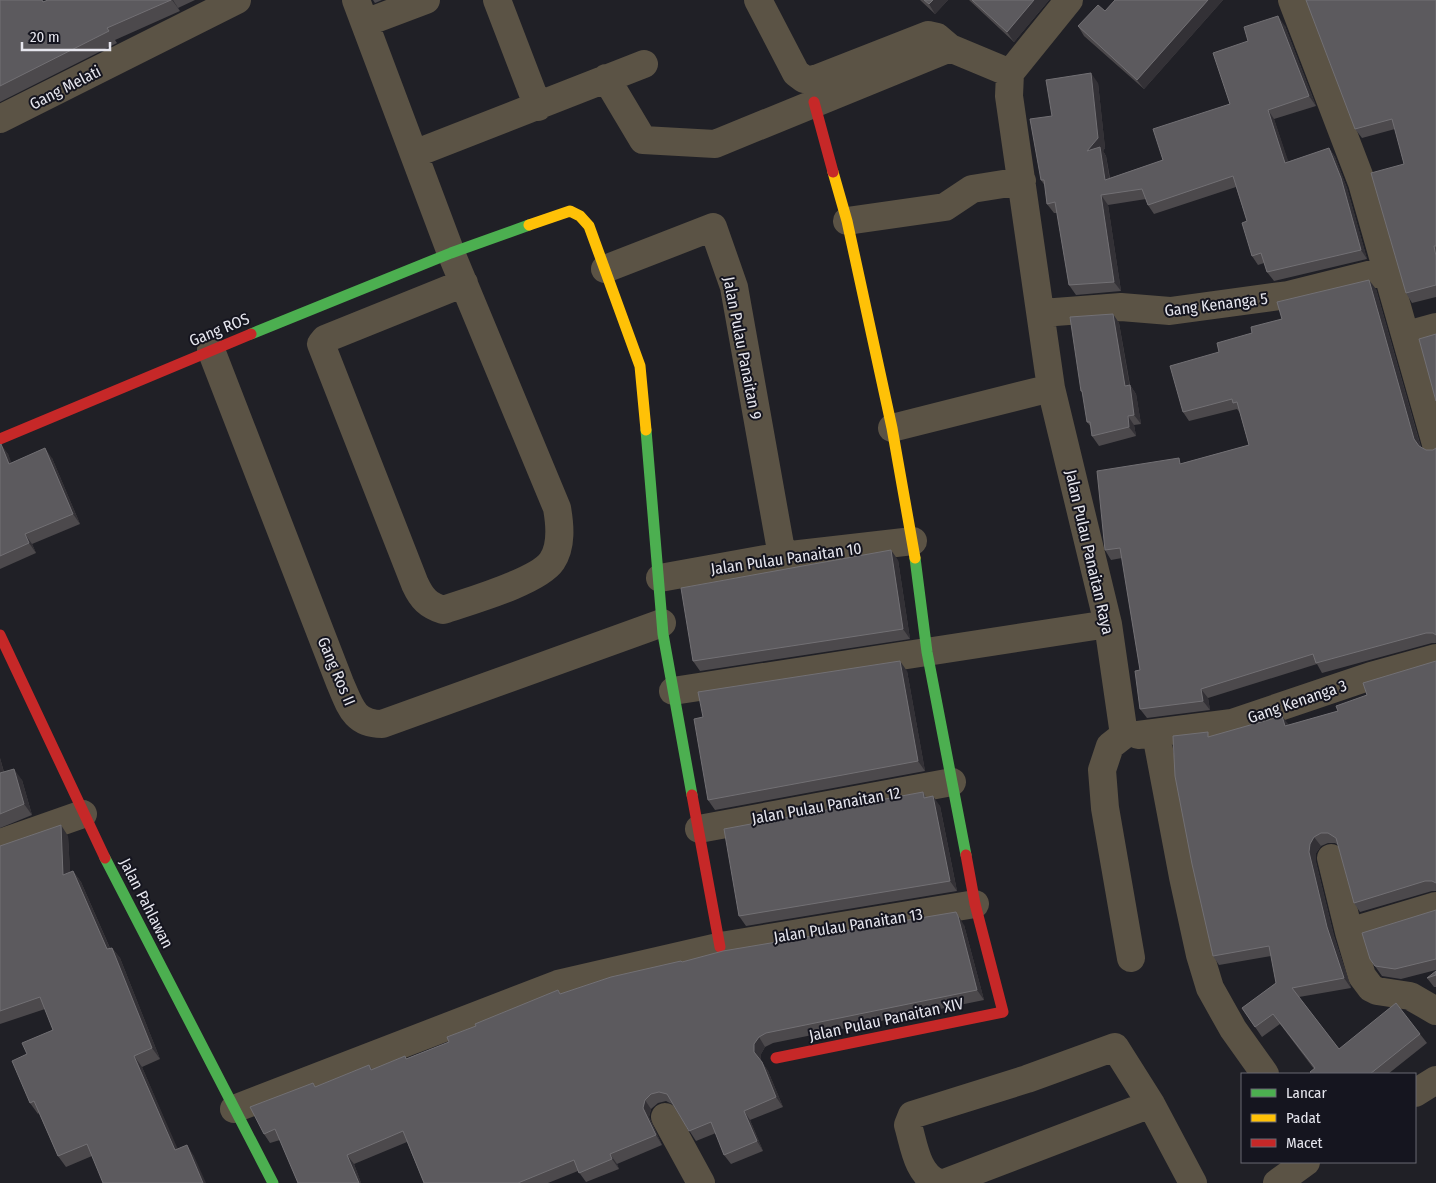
<svg xmlns="http://www.w3.org/2000/svg" width="1436" height="1183" viewBox="0 0 1436 1183" font-family="'Fira Sans Condensed',sans-serif">
	<style>
		.lines { fill: none; stroke-linecap: round; stroke-linejoin: round }
		.street { stroke: #5b5345; stroke-width: 28 }
		.fast { stroke: #4caf50; stroke-width: 11 }
		.slow { stroke: #ffc107; stroke-width: 11 }
		.jam { stroke: #c62828; stroke-width: 11 }
		.wall { fill: #4c494c }
		.shaded-wall { fill: #333136 }
		.building { fill: #5c5a5e; stroke: #727074 }
		.labels { text-anchor: middle; stroke-width: 4; stroke-linejoin: round; paint-order: stroke }
		.street-label { font-size: 16px; fill: #e6e6ee; stroke: #15151f }
	</style>
	<rect width="100%" height="100%" fill="#202026"/>
	<g class="lines">
		<path class="street" d="M356 0 451 253 557 508C560 525 562 546 552 561 538 582 469 601 443 610 428 605 422 599 415 584L321 344 325 339 464 283
			M497 0 538 107
			M758 0 796 73 804 79 813 80 928 35 937 37 950 48
			M1069 0 1010 73 1009 96 1051 388 1108 624 1124 735
			M1292 0 1362 183 1436 444
			M365 23 426 0
			M606 78 643 140 715 144 950 48 1010 73
			M0 119 237 0
			M414 154 644 64
			M847 221 945 207 972 189 1022 181
			M605 269 713 227 734 287 782 556
			M1042 313 1121 307 1170 311 1288 295 1388 270
			M1407 335 1436 327
			M211 350 340 683C350 706 354 724 382 724L662 623
			M892 428 1051 388
			M660 578 782 556 913 541
			M673 691 1108 624
			M1156 734 1183 877 1200 955 1210 988 1233 1029 1265 1074
			M1124 735 1110 746 1102 770 1105 808 1131 958
			M1138 735 1232 723 1371 676 1436 658
			M699 829 952 782
			M0 843 83 814
			M1331 858 1349 932 1436 906
			M1349 932 1362 976 1371 988 1377 991 1410 996 1436 1011
			M1415 1093 1436 1080
			M234 1109 558 984 727 945 975 904
			M665 1117 701 1183
			M939 1183C917 1175 914 1145 908 1125L912 1115 1027 1079 1115 1047 1151 1104 1193 1183
			M944 1183 1151 1104
			M1277 1183 1306 1162"/>
		<path class="fast" d="M251 334 451 253 529 225
			M646 430 663 634 692 795
			M915 558 927 652 966 855
			M105 858 273 1183"/>
		<path class="slow" d="M833 172 847 221 892 428 915 558
			M529 225 570 211 580 216 589 226 640 366 646 430"/>
		<path class="jam" d="M814 102 833 172
			M0 439 251 334
			M0 635 105 858
			M692 795 720 947
			M776 1058 1003 1012 975 904 966 855"/>
	</g>
	<path class="wall" d="M0 0 46 1 48 0H195L178 8 180 11 115 40 117 43 0 102Z
		M373 0H382L375 3Z
		M920 0H948L935 14Z
		M969 0H1049L1014 42Z
		M1115 0H1223L1144 89 1084 36 1078 26 1105 11Z
		M1436 0V297L1412 303 1406 293 1404 164 1395 129 1362 138 1355 129Z
		M1285 26 1316 106 1274 119 1288 162 1329 148 1335 157 1347 188 1367 259 1274 281 1267 272 1264 263 1258 265 1252 256 1247 221 1236 187 1154 214 1148 205 1146 199 1108 205 1121 291 1076 295 1069 285 1057 213H1054L1047 204 1045 186 1041 180 1052 116 1098 83 1105 148 1103 151 1106 156 1110 178 1163 160 1230 104 1248 41Z
		M1376 289 1421 447 1426 450H1433L1436 448V643H1432L1322 673 1317 664 1208 698 1210 710 1147 718 1140 709V670L1122 558 1111 560 1105 550 1183 463 1249 445 1240 413 1237 409 1189 421 1183 412 1219 352 1252 333 1282 319Z
		M1113 314 1119 323 1130 385 1136 394 1141 424 1134 425 1136 436 1099 446 1092 436 1091 427 1087 422 1083 394 1081 391Z
		M0 445 8 454 11 463 52 458 80 524 32 544 36 553 0 569Z
		M898 560 910 639 700 671 693 661Z
		M1436 661V891H1432L1360 912 1354 903 1338 845 1335 843H1328L1321 846 1316 853V862L1334 936 1351 988 1299 997 1339 1049 1420 1034 1427 1043 1388 1074H1312L1314 1069 1280 1024 1262 1037 1242 1008 1276 983 1271 956 1219 965 1213 956 1211 737 1289 725 1338 711 1367 695Z
		M907 671 925 771 715 810 708 800Z
		M0 758 4 772 22 780 32 815 0 828Z
		M923 792 926 797 940 806 957 891 746 926 739 916Z
		M68 836 70 873 73 871 81 882 110 948H112L120 958 160 1059 142 1067 177 1149 194 1156H92L66 1167 58 1156 39 1113 38 1114 30 1103 27 1054 53 1030 45 1009 0 1024V846Z
		M1436 910V970L1401 979 1382 976 1370 959Z
		M964 925 984 1000 773 1043 765 1047 761 1054V1061L768 1071 783 1107 750 1120 763 1151 731 1164 724 1155 716 1133 696 1141 672 1104 666 1101 658 1103 651 1109 649 1117 662 1145 617 1164 619 1169 586 1182 578 1171 548 1183H424L407 1142 354 1164 361 1183H298L280 1140 270 1143 264 1134 315 1087 369 1065 373 1070 405 1056 406 1059 449 1042 476 1026 558 990 561 994 682 962Z
		M1436 971V987H1434L1427 978Z"/>
	<path class="shaded-wall" d="M172 0H173L180 11Z
		M933 0H948L935 14 929 4Z
		M1034 0H1049L1014 42 1007 32Z
		M1208 0H1223L1144 89 1137 80Z
		M1278 16 1285 26 1316 106 1309 96Z
		M1091 73 1098 83 1105 148 1103 151 1106 156 1111 189 1105 180 1087 151Z
		M1268 110 1274 119 1292 172 1285 163Z
		M1329 148 1335 157 1347 188 1367 259 1361 250Z
		M1101 195 1108 205 1121 291 1114 282Z
		M1369 280 1376 289 1421 448 1426 456 1414 439Z
		M1113 314 1119 323 1131 394 1130 385 1136 394 1141 424 1134 415 1125 386Z
		M1128 416 1134 425 1136 436 1129 427Z
		M1 444 8 454 16 474 9 464Z
		M45 448 52 458 80 524 73 514Z
		M25 534 32 544 36 553 29 543Z
		M891 550 898 560 910 639 903 629Z
		M900 661 907 671 925 771 918 761Z
		M1201 689 1208 698 1210 710 1203 701Z
		M1282 716 1289 725 1285 726Z
		M0 758 7 784 0 774Z
		M14 769 22 780 32 815 24 804Z
		M933 796 940 806 957 891 950 881Z
		M61 825 68 836 71 886 63 875Z
		M1314 837 1321 846 1316 853V862L1334 936 1351 988 1344 978 1327 927 1309 852 1310 844Z
		M73 871 81 882 115 960 107 949Z
		M956 912 964 925 984 1000 977 990Z
		M112 948 120 958 160 1059 152 1048Z
		M759 1037 765 1047 761 1054V1062L754 1052V1044Z
		M134 1056 142 1067 183 1161 175 1150Z
		M762 1062 768 1071 783 1107 776 1097Z
		M645 1100 651 1109 649 1117 662 1145 656 1135 643 1108Z
		M744 1111 750 1120 763 1151 757 1141Z
		M187 1145 194 1156 206 1183H203Z
		M610 1154 617 1164 619 1169 612 1159Z
		M347 1155 354 1164 361 1183H359Z"/>
	<path class="building" d="M0 0H42L43 2 48 0H171L107 28 109 31 0 86Z
		M924 0H933L929 4Z
		M972 0H1034L1007 32Z
		M1115 0H1208L1137 80 1078 26 1098 5 1105 11Z
		M1306 0H1436V246H1434L1436 256V285L1406 293 1371 173 1404 164 1392 119 1355 129Z
		M1278 16 1309 96 1268 110 1285 163 1329 148 1341 178 1361 250 1267 272 1261 253 1252 256 1242 223 1247 221 1233 176 1148 205 1142 189 1101 195 1114 282 1069 285 1055 202 1047 204 1044 180H1041L1030 119 1052 116 1046 80 1091 73 1098 138 1087 151 1100 147 1105 180 1163 160 1153 129 1230 104 1213 53 1248 41 1244 27Z
		M1369 280 1414 439 1419 446 1426 450H1433L1436 448V635L1433 633H1426L1316 663 1313 654 1201 689 1203 701 1140 709 1135 671 1140 670 1120 548 1105 550 1097 471 1179 458 1180 464 1249 445 1237 402 1233 403 1232 399 1183 412 1170 366 1219 352 1217 343 1252 333 1251 327 1282 319 1277 302Z
		M1113 314 1125 386 1130 385 1134 415 1128 416 1129 427 1092 436 1090 422H1087L1082 391H1081L1070 317Z
		M1436 334V401L1419 339Z
		M1 444 9 464 45 448 73 514 25 534 29 543 0 556V445Z
		M891 550 903 629 693 661 681 588Z
		M900 661 918 761 708 800 694 719 703 717 698 692Z
		M1436 661V883L1432 881H1425L1354 903 1336 838 1328 833H1321L1314 837 1310 844 1309 852 1327 927 1344 978 1292 988 1339 1049 1396 1003 1420 1034 1370 1074H1312L1310 1072 1315 1068 1273 1014 1255 1027 1242 1008 1276 983 1269 946 1213 956 1192 864 1175 776 1173 736 1208 732V737L1282 716 1285 726 1338 711 1336 706 1367 695 1363 683Z
		M14 769 24 804 0 814V773Z
		M923 792 924 798 933 796 950 881 739 916 724 829Z
		M61 825 63 875 73 871 107 949 112 948 152 1048 134 1056 175 1150 187 1145 203 1183H103L87 1144 58 1156 34 1101 30 1103 12 1061 27 1054 22 1043 53 1030 40 997 0 1011V846Z
		M1436 910V959L1395 969 1375 966 1370 959 1362 933Z
		M956 912 958 916 977 990 766 1033 759 1037 754 1044V1052L762 1062 776 1097 744 1111 757 1141 724 1155 711 1122 689 1131 667 1094 659 1092 651 1094 645 1100 643 1108 656 1135 610 1154 612 1159 579 1173 574 1160 518 1183H424L403 1131 347 1155 359 1183H298L275 1129 264 1134 250 1107 313 1083 315 1087 369 1065 371 1070 405 1056 406 1059 449 1042 447 1037 476 1026 475 1024 558 990 560 994 611 977 681 961 682 962 723 951Z
		M1436 971V975L1427 978Z"/>
	<g class="labels">
		<g class="street-label">
			<text transform="translate(65 87) rotate(-27)" y="6">Gang Melati</text>
			<text transform="translate(1216 304) rotate(-7)" y="6">Gang Kenanga 5</text>
			<text transform="translate(219 329) rotate(-22)" y="6">Gang ROS</text>
			<text transform="translate(743 348) rotate(79)" y="6">Jalan Pulau Panaitan 9</text>
			<text transform="translate(1090 552) rotate(77)" y="6">Jalan Pulau Panaitan Raya</text>
			<text transform="translate(786 558) rotate(-8)" y="6">Jalan Pulau Panaitan 10</text>
			<text transform="translate(337 671) rotate(67)" y="6">Gang Ros II</text>
			<text transform="translate(1297 701) rotate(-19)" y="6">Gang Kenanga 3</text>
			<text transform="translate(826 805) rotate(-10)" y="6">Jalan Pulau Panaitan 12</text>
			<text transform="translate(147 903) rotate(63)" y="6">Jalan Pahlawan</text>
			<text transform="translate(848 925) rotate(-9)" y="6">Jalan Pulau Panaitan 13</text>
			<text transform="translate(886 1019) rotate(-12)" y="6">Jalan Pulau Panaitan XIV</text>
		</g>
	</g>
	<rect x="1241" y="1073" width="175" height="90" fill="#15151f" stroke="#696972"/>
	<rect x="1251" y="1089" width="25" height="8" fill="#4caf50" stroke="#696972"/>
	<text x="1286" y="1098" font-size="15" fill="#e6e6ee">Lancar</text>
	<rect x="1251" y="1114" width="25" height="8" fill="#ffc107" stroke="#696972"/>
	<text x="1286" y="1123" font-size="15" fill="#e6e6ee">Padat</text>
	<rect x="1251" y="1139" width="25" height="8" fill="#c62828" stroke="#696972"/>
	<text x="1286" y="1148" font-size="15" fill="#e6e6ee">Macet</text>
	<path d="M22 42v8h88v-8" fill="none" stroke="#e6e6ee" stroke-width="2.5"/>
	<text x="30" y="42" font-size="15" fill="#e6e6ee" stroke="#15151f" stroke-width="4" paint-order="stroke">20 m</text>
</svg>
